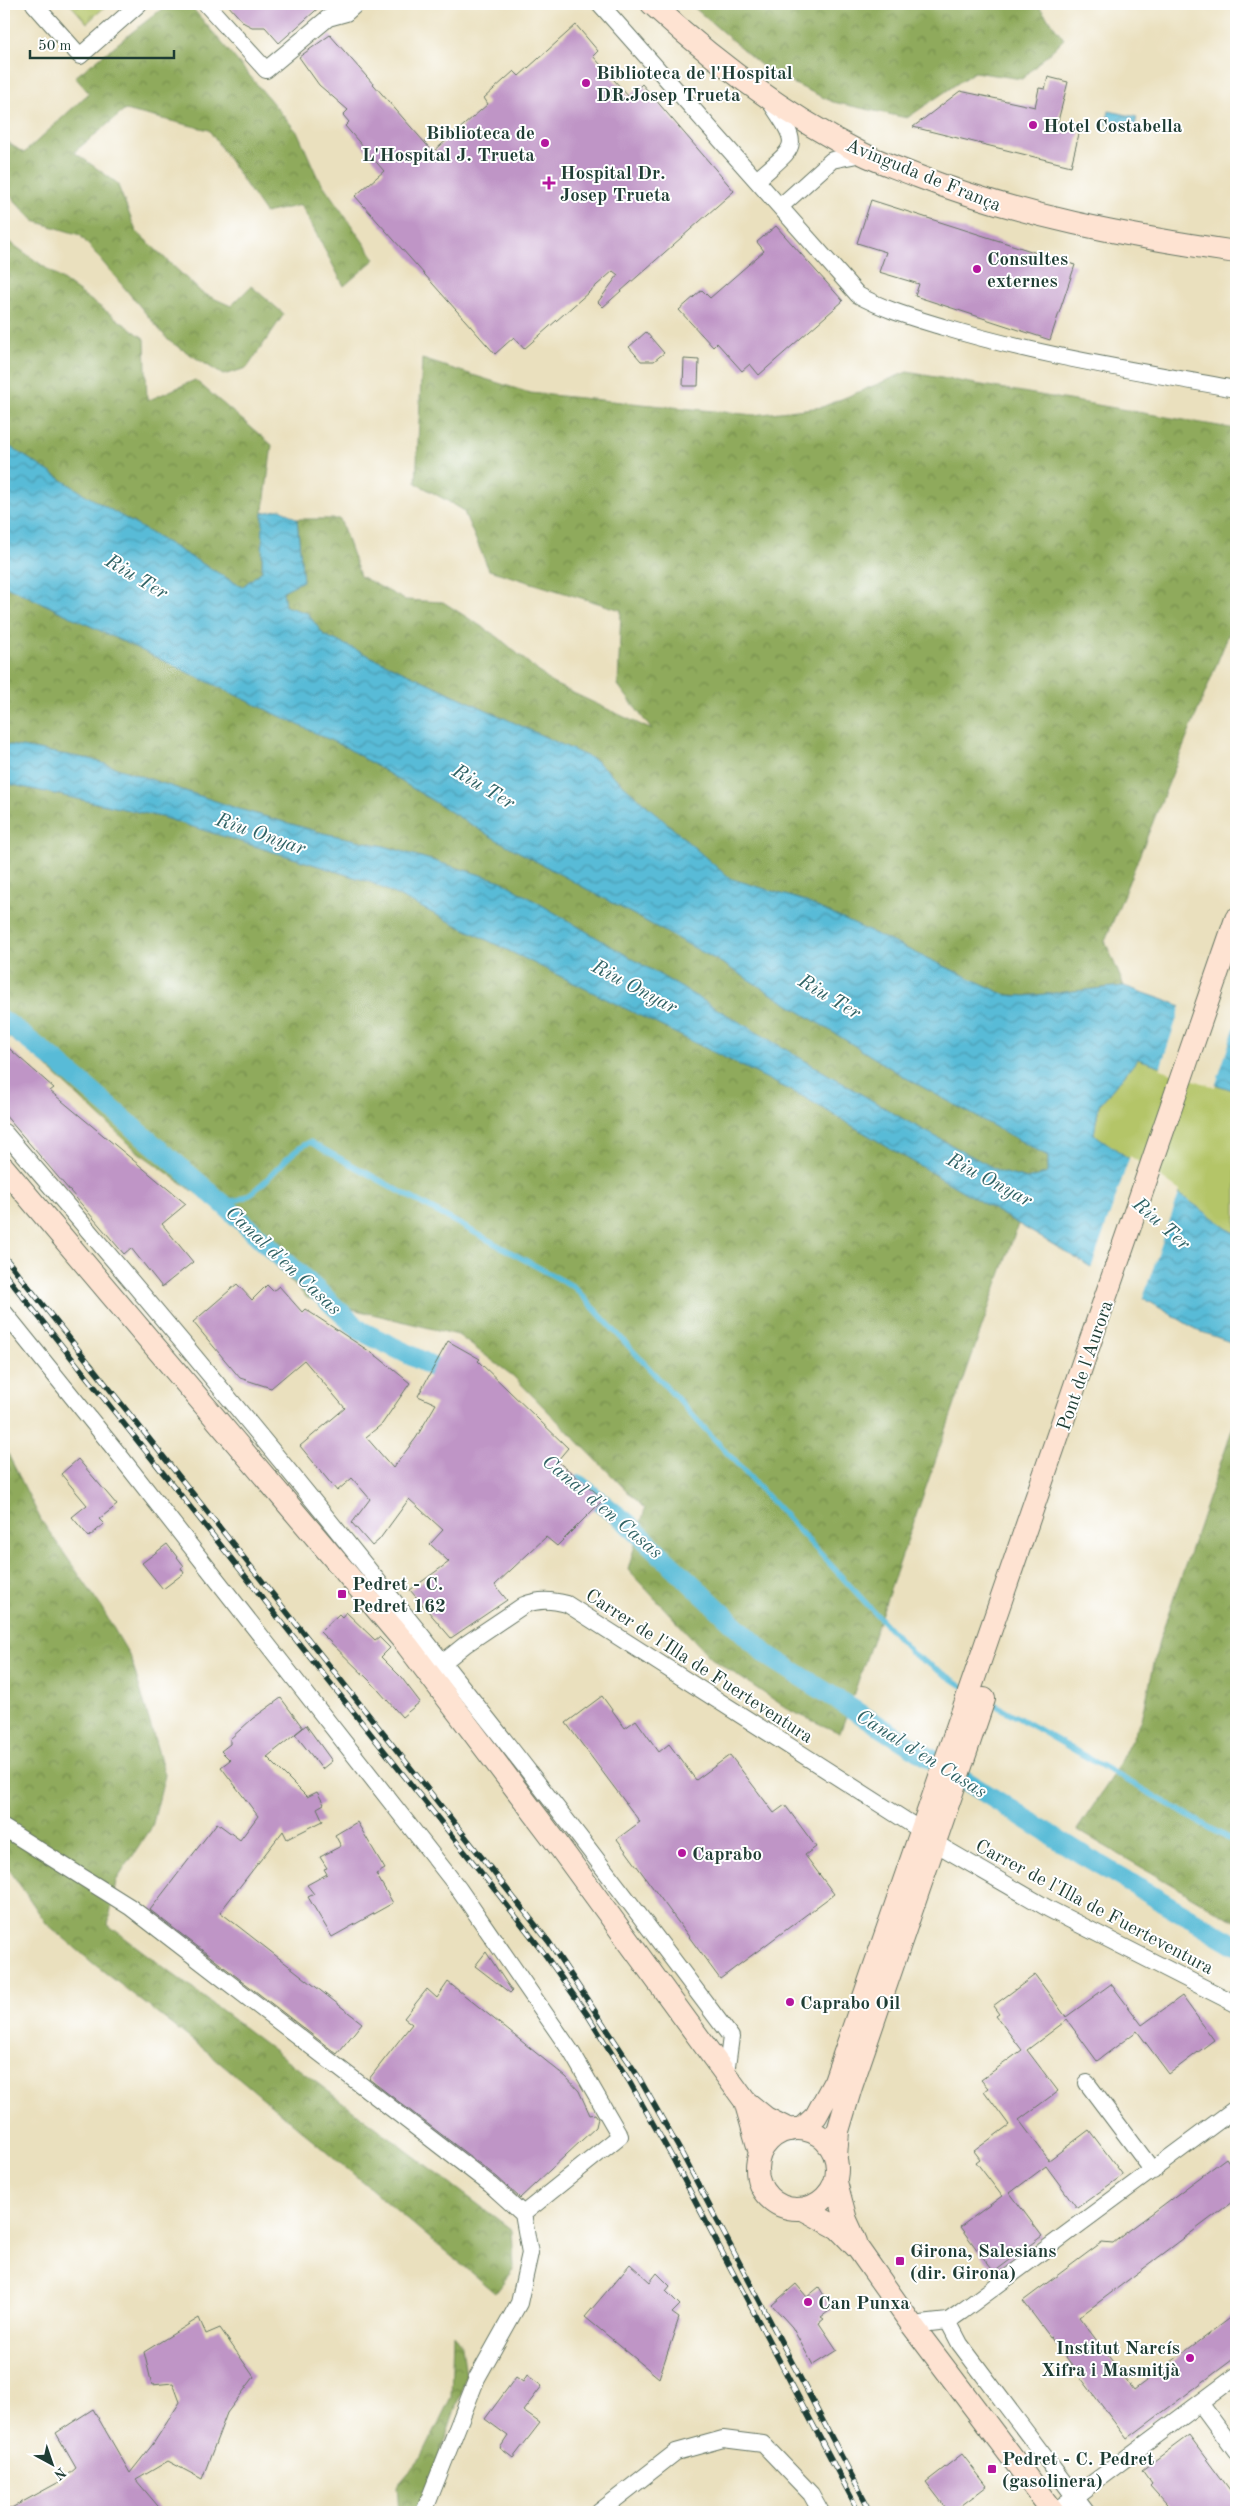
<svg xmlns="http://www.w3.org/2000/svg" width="1240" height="2516" viewBox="0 0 1240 2516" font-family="'Old Standard TT',serif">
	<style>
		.grass { fill: #b4c567; stroke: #6a814e }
		.forest { fill: url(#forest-crowns); stroke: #577448 }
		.park { fill: url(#park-crowns); stroke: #6a814e }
		.water { fill: url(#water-waves); stroke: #3c7c86 }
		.pier { fill: #eae0be }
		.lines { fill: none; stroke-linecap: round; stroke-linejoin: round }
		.stream { stroke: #59bbd7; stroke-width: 5.5 }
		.canal { stroke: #59bbd7; stroke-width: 20 }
		.building { fill: #bf95c6 }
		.street-casing { stroke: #667664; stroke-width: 18 }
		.secondary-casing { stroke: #667664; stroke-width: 24 }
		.street { stroke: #fff; stroke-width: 16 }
		.secondary { stroke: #fee3d2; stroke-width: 22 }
		.rail-casing { stroke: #1f3d34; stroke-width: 5.5 }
		.rail { stroke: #fff; stroke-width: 4; stroke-dasharray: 11; stroke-linecap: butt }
		.poi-dot { fill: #b5179e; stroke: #fff; stroke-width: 2 }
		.labels { text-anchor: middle; stroke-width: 4; stroke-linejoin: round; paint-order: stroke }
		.poi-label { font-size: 19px; font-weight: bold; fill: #1f3d34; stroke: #fff; text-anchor: start }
		.street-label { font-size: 19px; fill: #1f3d34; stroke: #fff }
		.water-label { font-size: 20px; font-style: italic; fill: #306365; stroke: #fff }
	</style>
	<defs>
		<pattern id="forest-crowns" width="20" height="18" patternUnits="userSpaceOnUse" patternTransform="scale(1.25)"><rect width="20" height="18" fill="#8faa5c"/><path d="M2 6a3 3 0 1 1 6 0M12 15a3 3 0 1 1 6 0" fill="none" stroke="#748c4d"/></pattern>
		<pattern id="park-crowns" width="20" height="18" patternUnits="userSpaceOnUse" patternTransform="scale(1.25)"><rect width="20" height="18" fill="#b4c567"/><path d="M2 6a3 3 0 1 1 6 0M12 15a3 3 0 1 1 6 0" fill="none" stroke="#92a156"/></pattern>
		<pattern id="water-waves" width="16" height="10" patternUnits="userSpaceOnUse" patternTransform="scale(1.25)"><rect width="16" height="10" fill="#59bbd7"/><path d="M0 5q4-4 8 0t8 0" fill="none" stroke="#4999af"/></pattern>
	</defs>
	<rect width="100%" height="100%" fill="#fff"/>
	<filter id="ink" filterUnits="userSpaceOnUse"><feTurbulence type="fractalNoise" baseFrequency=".02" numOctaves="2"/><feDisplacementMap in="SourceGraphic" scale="10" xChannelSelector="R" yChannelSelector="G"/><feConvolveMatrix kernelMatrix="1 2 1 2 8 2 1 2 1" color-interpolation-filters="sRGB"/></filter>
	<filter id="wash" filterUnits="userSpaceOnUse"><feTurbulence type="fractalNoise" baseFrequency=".0096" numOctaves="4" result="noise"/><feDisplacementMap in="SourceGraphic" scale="20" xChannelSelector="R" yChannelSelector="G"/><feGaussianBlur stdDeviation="1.12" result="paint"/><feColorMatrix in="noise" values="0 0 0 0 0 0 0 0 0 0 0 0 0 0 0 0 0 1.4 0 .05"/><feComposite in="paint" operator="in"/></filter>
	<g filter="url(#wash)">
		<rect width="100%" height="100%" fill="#eae0be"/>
		<path class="grass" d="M1138 1059 1236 1091V1234L1094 1134 1099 1105Z"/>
		<path class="forest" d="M168 4H189L298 133 317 176 375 259 344 286 301 205 265 213 209 130 125 110 74 152 117 183 136 231 202 293 231 306 251 286 284 314 247 368 223 375 169 341 80 235 34 221 4 189V140L24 153 89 93 75 77Z
			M690 4H1037L1064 39 1022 79 974 72 907 118 833 102 769 72Z
			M4 238 145 339 147 401 195 380 272 445 263 513 262 571 242 587 89 497 4 443Z
			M422 359 530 393 754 415 822 407 907 372 1236 429V616L1105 941 1124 986 1026 996 1006 995 802 900 728 878 595 760 324 635 307 613 285 606 283 591 303 581 297 519H340L360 576 405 600 443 602 498 637 552 683 652 730 618 685 621 610 489 570 463 510 416 483Z
			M4 585 347 748 490 836 722 963 908 1079 1048 1156V1173L1027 1179 1001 1172 905 1120 501 881 384 846 323 833 242 810 90 759 4 744Z
			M4 783 161 817 370 882 802 1096 1018 1224 840 1733 791 1711 711 1658 628 1570 645 1509 513 1376 458 1335 307 1298 228 1216 138 1152 33 1054 4 1034Z
			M1236 1418V1922L1077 1830 1111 1779 1142 1719 1159 1641Z
			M4 1446 41 1520 100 1605 131 1658 165 1775 152 1827 116 1881 108 1925 512 2230 514 2268 495 2293 214 2057 94 1964 46 1923 4 1862Z
			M453 2334 462 2345 466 2377 420 2512H399L397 2486 422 2457 451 2398Z"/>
		<path class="park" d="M70 4H108L87 23Z"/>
		<path class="water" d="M1109 111 1137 117 1134 131 1106 124Z
			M4 443 89 497 242 587 262 571 263 513 281 509 297 519 303 581 283 591 285 606 307 613 324 635 595 760 729 878 802 900 1006 995 1026 996 1124 986 1236 1025V1091L1138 1059 1099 1105 1094 1134 1236 1234V1344L1199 1331 802 1096 370 882 161 817 4 783V744L90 759 242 810 323 833 384 846 501 881 905 1120 1001 1172 1027 1179 1048 1173V1156L908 1079 722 963 490 836 347 748 4 585Z"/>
		<path class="pier" d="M1182 1003 1236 1022 1215 1087 1160 1069Z
			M1130 1156 1180 1191 1142 1300 1091 1269Z"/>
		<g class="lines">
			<path class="stream" d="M222 1203C229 1201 239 1201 245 1197 270 1183 284 1154 310 1142L574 1287 913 1654 966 1688
				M989 1701 1236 1843"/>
			<path class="canal" d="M4 1021 57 1062 222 1203 361 1331 430 1365 453 1384
				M579 1485 626 1522 767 1655 1083 1855 1236 1945"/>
		</g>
		<g id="blocks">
			<path class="building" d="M227 4H323L279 43 265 27H252L244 23Z
				M576 25 598 51 593 56 629 97 642 84 734 191 603 307 598 302 618 275 613 271 524 349 514 337 495 354 355 196 384 171 345 126 349 122 343 115 348 110 319 85 299 57 330 35 433 152 488 104 484 98 514 71 519 76Z
				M1048 77 1068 82 1057 125 1080 130 1071 166 913 127 960 91 1035 107 1039 88 1045 89Z
				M871 200 1075 265 1050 340 915 296 919 284 879 272 886 252 857 243Z
				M776 226 843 301 759 375 750 364 742 371 717 343 713 347 679 310 702 290 710 298 764 251 757 242Z
				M646 332 664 353 654 361H641L629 347Z
				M684 359 699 360 698 386H683Z
				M4 1044 54 1088 50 1091 186 1204 162 1224 193 1262 162 1287 131 1248 124 1254 4 1114Z
				M237 1284 252 1300 267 1285 273 1291 279 1286 302 1312 305 1309 378 1357 410 1383 382 1424 366 1437 393 1468 416 1438 436 1404 418 1396 448 1341 480 1359 478 1361 568 1448 557 1461 604 1499 557 1546 546 1537 495 1585 507 1600 451 1638 410 1590 449 1562 430 1544 443 1530 409 1499 379 1540 372 1546 352 1523 370 1499 352 1478 337 1491 300 1446 345 1408 304 1360 271 1388 240 1378 193 1322Z
				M78 1459 117 1505 99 1519 104 1524 89 1537 72 1517 87 1505 61 1474Z
				M167 1544 184 1566 181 1568 184 1573 163 1589 142 1563Z
				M346 1612 375 1640 379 1637 390 1648 381 1657 401 1677 420 1702 402 1717 372 1683 320 1632 339 1614 342 1617Z
				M602 1696 625 1728 636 1720 659 1752 669 1744 696 1780 730 1755 774 1813 785 1805 816 1847 805 1855 834 1894 720 1979 617 1839 640 1822 566 1723Z
				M281 1698 303 1728 267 1757 307 1797 317 1792 324 1804 317 1808 323 1821 287 1839 283 1831 220 1912 362 2023 337 2054 150 1910 217 1823 240 1840 258 1816 221 1767 230 1760 221 1751 230 1744V1739L252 1719Z
				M306 1725 332 1761 322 1769 295 1734Z
				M357 1822 385 1869 376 1874 393 1903 332 1937 308 1897 314 1894 307 1885 327 1874 324 1869 327 1868 320 1857 341 1846 335 1835Z
				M486 1952 512 1991 510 1993 475 1966Z
				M1035 1975 1066 2017 1111 1984 1142 2025 1182 1996 1214 2040 1169 2074 1137 2031 1097 2061 1067 2020 1027 2050 1058 2091 1019 2120 1049 2160 1089 2130 1123 2175 1077 2208 1046 2166 1010 2193 1042 2236 994 2272 960 2227 1002 2196 976 2162 980 2159 974 2151 1009 2125 984 2091 988 2088 981 2080 1022 2050 996 2016 999 2014 993 2006Z
				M448 1982 566 2077 579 2091 590 2115 595 2114 598 2118 596 2127 520 2198 497 2177 369 2079 412 2024 404 2018 427 1989 437 1998Z
				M1226 2158 1236 2172V2199L1079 2317 1134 2390 1236 2313V2357L1127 2439 1023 2301 1102 2242 1113 2243 1123 2235Z
				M630 2264 650 2282 657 2273 670 2286 666 2291 680 2305 672 2313 679 2318 659 2378 585 2317Z
				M796 2284 807 2297 819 2287 832 2309 821 2317 824 2319 819 2323 837 2350 813 2365 792 2327 772 2305Z
				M199 2318 206 2334 220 2328 254 2377 227 2413 202 2479 168 2461 136 2480 163 2512H4L61 2481 76 2468 56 2433 93 2409 130 2473 153 2444 180 2402 173 2383 152 2385 144 2352Z
				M527 2375 542 2386 523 2411 540 2423 513 2458 500 2448 508 2436 485 2419 516 2377 523 2382Z
				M1189 2435 1236 2498V2512H1173L1150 2486 1152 2484 1142 2470Z
				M962 2454 987 2486 953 2512H949L926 2482Z"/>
		</g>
	</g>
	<g filter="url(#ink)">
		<use href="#blocks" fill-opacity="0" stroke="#667664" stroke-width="1"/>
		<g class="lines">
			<defs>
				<path id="street" d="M34 4 80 56 139 4
					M206 4 266 70 328 18 346 13 356 4
					M600 4 858 295C885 310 914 318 943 327 1039 356 1138 371 1236 389
					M757 180C797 144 802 149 770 102
					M781 206 832 160 862 154
					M4 1132C257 1425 500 1727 731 2037L726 2074
					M4 1312 120 1456 459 1889 572 2053 620 2136 523 2214
					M435 1669 466 1644 524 1605C539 1599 552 1600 567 1604L922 1831
					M4 1828 130 1907 491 2185 523 2214 530 2253 519 2303 477 2378 424 2512
					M935 1843 1049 1909 1236 2004
					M1087 2083 1153 2171
					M948 2321 960 2344 1086 2512
					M912 2325 948 2321 961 2312 1236 2108
					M1200 2403 1236 2452
					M599 2512 676 2452 723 2439 763 2444 811 2494 821 2512
					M1054 2512 1236 2376"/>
				<path id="secondary" d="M652 4C715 62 784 114 861 153 879 162 898 168 917 176 1020 216 1127 236 1236 252
					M4 1168 407 1645 556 1842 745 2101 766 2118 790 2130
					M745 2101 760 2153
					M757 2169a40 40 0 1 1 80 0a40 40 0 1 1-80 0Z
					M802 2129 816 2116 835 2081 1236 919
					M836 2156 838 2131 851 2087 984 1699
					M836 2182 846 2220 856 2242
					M803 2209 838 2228 859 2250 912 2325 1053 2512"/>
			</defs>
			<use href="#street" class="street-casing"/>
			<use href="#secondary" class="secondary-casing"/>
			<use href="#street" class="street"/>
			<use href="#secondary" class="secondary"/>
			<defs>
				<path id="rail" d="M4 1256 549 1942 638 2076 681 2152 871 2512
					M4 1273 499 1895 541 1949 587 2014 629 2081 672 2157 859 2512"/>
			</defs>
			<use href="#rail" class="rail-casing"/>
			<use href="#rail" class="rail"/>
		</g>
	</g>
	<g class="poi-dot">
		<circle cx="586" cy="83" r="5"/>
		<circle cx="1033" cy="125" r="5"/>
		<circle cx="545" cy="143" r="5"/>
		<path d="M546.5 175.5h5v5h5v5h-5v5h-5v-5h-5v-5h5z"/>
		<circle cx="977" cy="269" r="5"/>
		<rect x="337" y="1589" width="10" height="10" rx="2.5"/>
		<circle cx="682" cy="1853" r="5"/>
		<circle cx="790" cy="2002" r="5"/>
		<rect x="895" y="2256" width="10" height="10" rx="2.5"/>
		<circle cx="808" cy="2302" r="5"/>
		<circle cx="1190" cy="2358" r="5"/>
		<rect x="987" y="2464" width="10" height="10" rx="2.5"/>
	</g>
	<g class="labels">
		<g class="poi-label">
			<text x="596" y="79">Biblioteca de l'Hospital<tspan x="596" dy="22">DR.Josep Trueta</tspan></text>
			<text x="1043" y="132">Hotel Costabella</text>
			<text x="535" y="139" text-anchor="end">Biblioteca de<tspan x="535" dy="22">L'Hospital J. Trueta</tspan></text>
			<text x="560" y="179">Hospital Dr.<tspan x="560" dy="22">Josep Trueta</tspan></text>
			<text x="987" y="265">Consultes<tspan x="987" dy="22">externes</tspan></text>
			<text x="352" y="1590">Pedret - C.<tspan x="352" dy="22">Pedret 162</tspan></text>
			<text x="692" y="1860">Caprabo</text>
			<text x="800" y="2009">Caprabo Oil</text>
			<text x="910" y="2257">Girona, Salesians<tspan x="910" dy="22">(dir. Girona)</tspan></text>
			<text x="818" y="2309">Can Punxa</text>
			<text x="1180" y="2354" text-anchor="end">Institut Narcís<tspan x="1180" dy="22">Xifra i Masmitjà</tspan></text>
			<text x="1002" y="2465">Pedret - C. Pedret<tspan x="1002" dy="22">(gasolinera)</tspan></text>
		</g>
		<g class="street-label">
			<text transform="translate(924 174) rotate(22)" y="7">Avinguda de França</text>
			<text transform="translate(1084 1365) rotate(-71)" y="7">Pont de l'Aurora</text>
			<text transform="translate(700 1665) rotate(33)" y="7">Carrer de l'Illa de Fuerteventura</text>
			<text transform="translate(1095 1906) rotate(28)" y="7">Carrer de l'Illa de Fuerteventura</text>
		</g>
		<g class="water-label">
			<text transform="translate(137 576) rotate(31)" y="7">Riu Ter</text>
			<text transform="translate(484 786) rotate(31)" y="7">Riu Ter</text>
			<text transform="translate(261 833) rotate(19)" y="7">Riu Onyar</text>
			<text transform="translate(635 986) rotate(28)" y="7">Riu Onyar</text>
			<text transform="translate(830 996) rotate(31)" y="7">Riu Ter</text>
			<text transform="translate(990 1179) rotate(28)" y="7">Riu Onyar</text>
			<text transform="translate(1162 1223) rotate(41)" y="7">Riu Ter</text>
			<text transform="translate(284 1260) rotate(43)" y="7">Canal d'en Casas</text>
			<text transform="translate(603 1506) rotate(40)" y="7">Canal d'en Casas</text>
			<text transform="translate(922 1753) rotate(32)" y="7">Canal d'en Casas</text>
		</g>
	</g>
	<rect width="1240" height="2516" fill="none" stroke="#fff" stroke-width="20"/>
	<g transform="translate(52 2464) rotate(140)" stroke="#ffffff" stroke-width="4" paint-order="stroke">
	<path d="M0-4L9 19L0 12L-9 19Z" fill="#1f3d34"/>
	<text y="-8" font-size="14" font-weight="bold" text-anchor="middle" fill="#1f3d34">N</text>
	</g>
	<path d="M30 50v8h144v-8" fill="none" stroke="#1f3d34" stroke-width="2.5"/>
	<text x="38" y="50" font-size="15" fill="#1f3d34" stroke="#ffffff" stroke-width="4" paint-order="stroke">50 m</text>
</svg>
